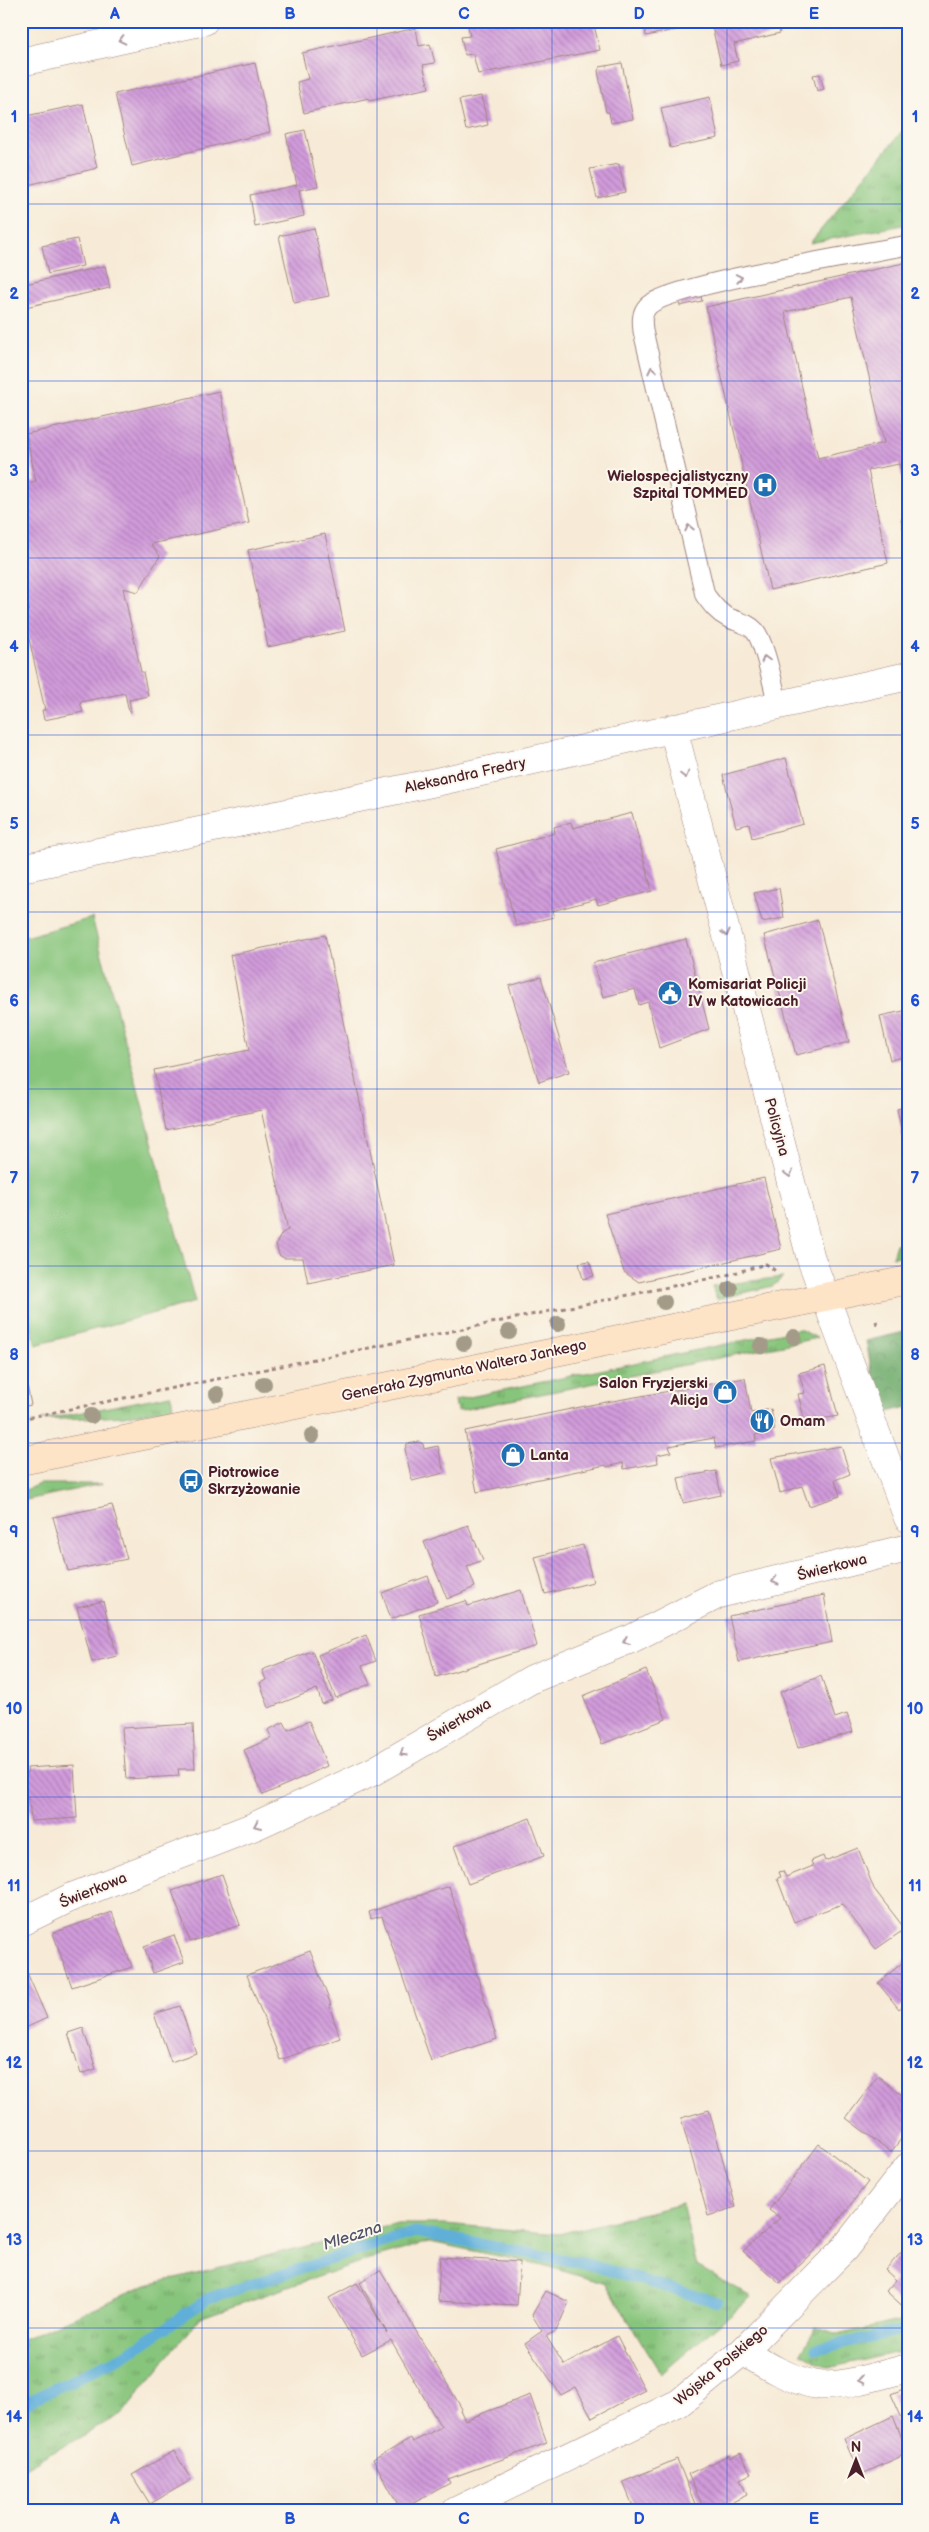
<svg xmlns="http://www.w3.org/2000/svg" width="929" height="2532" viewBox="0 0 929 2532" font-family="'Balsamiq Sans',sans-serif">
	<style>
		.grass { fill: url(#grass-tufts); stroke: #687253 }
		.forest { fill: url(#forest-crowns); stroke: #5c644b }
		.pitch { fill: #87c57b; stroke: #687253 }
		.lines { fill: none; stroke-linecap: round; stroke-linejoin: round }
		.stream { stroke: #5fafd9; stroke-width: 11 }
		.building { fill: url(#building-back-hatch); fill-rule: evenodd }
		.lane-casing { stroke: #a08581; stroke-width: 21 }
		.street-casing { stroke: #a08581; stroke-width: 29 }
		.secondary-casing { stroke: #a08581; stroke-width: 29 }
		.path { stroke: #a08581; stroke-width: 3; stroke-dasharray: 4 4; stroke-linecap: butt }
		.lane { stroke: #fff; stroke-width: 19 }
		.street { stroke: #fff; stroke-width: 28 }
		.secondary { stroke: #fee4c6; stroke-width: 28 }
		.tree { fill: #a39b88 }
		.oneway { stroke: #ae9aa0 }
		.grid { fill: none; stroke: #1d4ed8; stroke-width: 1; stroke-opacity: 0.55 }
		.labels { text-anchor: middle; stroke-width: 4; stroke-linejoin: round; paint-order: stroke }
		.poi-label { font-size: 15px; font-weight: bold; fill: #4a1f2b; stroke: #fbf7ec; text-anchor: start }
		.street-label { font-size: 15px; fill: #4a1f2b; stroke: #fbf7ec }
		.water-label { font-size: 16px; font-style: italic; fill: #515168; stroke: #fbf7ec }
		.neatline { fill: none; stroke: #1d4ed8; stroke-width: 2 }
		.grid-label { font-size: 16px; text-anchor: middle; font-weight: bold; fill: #1d4ed8 }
	</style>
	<defs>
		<pattern id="grass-tufts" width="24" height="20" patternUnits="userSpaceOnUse" patternTransform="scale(1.25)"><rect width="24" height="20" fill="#87c57b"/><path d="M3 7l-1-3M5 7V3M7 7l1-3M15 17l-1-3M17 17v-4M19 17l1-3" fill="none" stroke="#709f65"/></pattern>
		<pattern id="forest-crowns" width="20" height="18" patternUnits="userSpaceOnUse" patternTransform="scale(1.25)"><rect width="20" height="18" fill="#6daa6b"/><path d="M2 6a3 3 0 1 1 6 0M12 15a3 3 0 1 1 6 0" fill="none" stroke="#5c8a58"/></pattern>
		<pattern id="building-back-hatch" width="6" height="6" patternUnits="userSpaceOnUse" patternTransform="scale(1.25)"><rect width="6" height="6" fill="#d19bdb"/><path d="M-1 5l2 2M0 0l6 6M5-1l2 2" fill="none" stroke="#ac7eb2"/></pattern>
	</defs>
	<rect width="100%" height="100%" fill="#fbf7ec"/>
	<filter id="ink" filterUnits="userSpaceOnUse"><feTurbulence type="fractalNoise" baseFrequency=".02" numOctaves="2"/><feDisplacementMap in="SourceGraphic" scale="10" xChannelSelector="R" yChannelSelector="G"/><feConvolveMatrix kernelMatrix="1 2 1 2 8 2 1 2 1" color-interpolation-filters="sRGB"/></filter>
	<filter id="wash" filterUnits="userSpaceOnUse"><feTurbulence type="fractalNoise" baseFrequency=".0096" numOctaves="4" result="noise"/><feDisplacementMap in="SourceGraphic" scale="20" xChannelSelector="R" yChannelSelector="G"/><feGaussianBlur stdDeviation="1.12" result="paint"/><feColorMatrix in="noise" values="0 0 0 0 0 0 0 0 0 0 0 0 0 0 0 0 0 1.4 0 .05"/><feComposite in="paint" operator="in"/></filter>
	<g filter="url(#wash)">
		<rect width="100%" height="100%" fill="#f7ebd7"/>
		<path class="grass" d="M908 124V224L810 243Z
			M908 1240V1255L892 1257 896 1244Z
			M783 1277 773 1286 717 1299 712 1286Z
			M799 1329 817 1338 457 1411 455 1400Z
			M171 1395 173 1408 125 1416 42 1420Z
			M39 1484H102L21 1501V1492Z
			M682 2204 697 2266 751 2297 661 2374 606 2284 543 2265 430 2242 360 2262 199 2318 122 2414 21 2470V2340L147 2285 397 2224H445L559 2234Z
			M908 2319V2350L828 2368 801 2353 816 2327 838 2335Z"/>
		<path class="forest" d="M908 1331V1407L880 1414 866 1341Z"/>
		<path class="pitch" d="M92 918 195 1302 36 1345 21 1289V938Z"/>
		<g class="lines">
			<path class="stream" d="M817 2349 908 2329
				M21 2405 129 2353 209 2298 415 2232 587 2264 717 2302"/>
		</g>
		<g id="blocks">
			<path class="building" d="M467 21H593L600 50 478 74 473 54 465 55 461 37 470 36Z
				M643 21H777L780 33 734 44 738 61 721 65 711 22 646 36Z
				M908 22V55H907L900 23Z
				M416 28 419 46 430 44 435 63 423 65 429 88 369 101V98L304 113 297 82 308 79 302 53Z
				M255 63 270 132 132 166 115 94Z
				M622 63 633 119 611 123 609 112H606L598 71 600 67Z
				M820 74 824 89 817 91 813 75Z
				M481 96 488 125 466 130 459 100Z
				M710 97 718 138 670 148 661 108Z
				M83 104 97 168 28 185 30 198 21 201V117Z
				M305 130 318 186 299 190 304 216 255 227 250 195 297 185 286 134Z
				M619 164 625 192 597 198 590 169Z
				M314 228 329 296 294 303 279 236Z
				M77 239 83 266 48 274 42 246Z
				M908 262V501L899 464 868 470 888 563 770 590 706 307ZM851 297 884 443 818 458 785 312Z
				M105 266 110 288 21 308V285Z
				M699 288 702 301 680 306 677 293Z
				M219 391 249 523 151 544 160 556 138 592 123 588 141 672H143L148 696 129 700 131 712H129L125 693 80 702 83 712 44 720 42 710H45L23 612 29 610 26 598H21V480L24 484 36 481 26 434Z
				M908 518V546H907L901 519Z
				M325 534 345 631 268 647 248 550Z
				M786 758 803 824 752 838 749 824 736 827 723 775Z
				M632 813 652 891 598 905 596 899 552 911 554 917 516 926 496 849 555 833 554 827 571 822 573 828Z
				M779 888 784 918 762 922 754 893Z
				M818 920 849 1042 796 1055 764 935Z
				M325 935 394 1265 308 1283 303 1258H284L279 1255 276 1244 282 1233 288 1230 261 1110 166 1130 154 1070 249 1050 230 955Z
				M686 939 709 1029 659 1048 648 1002 639 1005 635 989 603 997 593 963Z
				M541 977 569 1072 539 1082 509 986Z
				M908 1010V1056L890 1060 880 1016Z
				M908 1106V1155L907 1156 897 1109Z
				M764 1178 781 1249 639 1282 624 1272 605 1214Z
				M589 1261 594 1276 583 1279 579 1263Z
				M825 1366 838 1416 805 1422 798 1394 805 1393 799 1373Z
				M24 1370 31 1405 21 1407V1371Z
				M745 1378 751 1413 771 1409 775 1430 755 1435 756 1441 716 1448 714 1438 669 1446 671 1452 657 1455 658 1463 624 1469 623 1463 607 1467 606 1465 477 1492 465 1431 595 1404Z
				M419 1442 423 1444 424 1449 438 1446 444 1473 412 1481 405 1449 407 1444Z
				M841 1446 850 1474 835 1480 840 1496 809 1506 802 1486 780 1493 771 1458Z
				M716 1471 721 1495 683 1503 678 1478Z
				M112 1505 127 1559 68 1571 53 1517Z
				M468 1525 483 1560 467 1566 475 1587 447 1599 424 1542Z
				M583 1545 593 1582 545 1594 535 1557Z
				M428 1576 437 1602 391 1619 382 1593Z
				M521 1590 537 1646 436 1677 419 1614 466 1601 468 1606Z
				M824 1595 832 1642 739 1662 729 1616Z
				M103 1601 117 1656 92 1662 77 1607Z
				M366 1635 376 1661 362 1666 370 1684 336 1698 318 1655Z
				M312 1651 332 1700 322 1704 317 1689 269 1708 260 1683 266 1680 262 1670Z
				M646 1670 666 1719 602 1744 583 1696Z
				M821 1676 835 1718 847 1714 853 1732 798 1748 780 1692Z
				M309 1721 327 1766 263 1795 244 1750 272 1738 268 1730 284 1722 288 1730Z
				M193 1724 195 1769H178L179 1776 126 1779 122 1728Z
				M74 1765 77 1818 31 1821 29 1799 21 1800V1773H28L27 1768Z
				M530 1818 544 1856 468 1884 454 1846Z
				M858 1848 874 1889 905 1929 876 1949 842 1904 794 1922 777 1878 781 1877 779 1872 783 1871 786 1877 813 1866 811 1861 823 1856 825 1861Z
				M222 1874 240 1925 190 1942 172 1891Z
				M449 1886 497 2039 431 2061 382 1916 371 1919 369 1912Z
				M112 1912 132 1967 72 1987 53 1933Z
				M174 1935 184 1962 153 1973 144 1946Z
				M310 1951 331 2005H329L340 2038 280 2060 247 1975Z
				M908 1958V1985L905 1987 908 1990V2002L899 2009 878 1983Z
				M21 1959 47 2018 21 2030Z
				M180 2006 196 2053 171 2062 154 2014Z
				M83 2028 96 2069 81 2074 68 2033Z
				M878 2076 908 2100V2130L891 2152 846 2118Z
				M709 2110 736 2207 708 2216 681 2118Z
				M819 2144 868 2182 819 2246 780 2283 743 2251 780 2218 769 2210Z
				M908 2245V2311L886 2291 896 2280 885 2270Z
				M440 2257 520 2262 517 2305 438 2301Z
				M380 2270 462 2409 460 2410 465 2420 530 2395 547 2443 448 2479 450 2483 401 2510 373 2459 411 2438 413 2442 441 2427 391 2340 362 2355 329 2298 357 2283 387 2333 360 2283Z
				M546 2291 569 2302 556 2331 546 2336 564 2365 617 2336 645 2390 592 2418 576 2387 561 2395 525 2343 542 2331 532 2315Z
				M908 2387V2432L891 2394Z
				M893 2416 908 2453 860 2475 844 2439Z
				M174 2451 191 2480 150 2504 132 2475Z
				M741 2453 751 2474 740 2479 747 2495 714 2511H705L688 2474 729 2455 730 2458Z
				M677 2459 695 2504 679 2511H635L623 2482Z"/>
		</g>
	</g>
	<g filter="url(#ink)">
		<use href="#blocks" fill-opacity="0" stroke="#a08581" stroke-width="1"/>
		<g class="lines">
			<defs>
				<path id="lane" d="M778 706C774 689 765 643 755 631 747 622 736 622 727 617 717 612 711 603 705 595L643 331C642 322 641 313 648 306 668 285 867 253 908 245"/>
				<path id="street" d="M21 62 204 21
					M673 728 811 1259 908 1518
					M21 868 436 782 908 676
					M21 1922 72 1897 255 1826 374 1771 532 1679 631 1639 719 1594 908 1548
					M743 2351C765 2365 790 2380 817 2385 840 2388 884 2374 908 2368
					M456 2511 679 2403 743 2351 844 2249 908 2167"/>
				<path id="secondary" d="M21 1461 908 1280"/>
			</defs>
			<use href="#lane" class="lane-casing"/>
			<use href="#street" class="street-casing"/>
			<use href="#secondary" class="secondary-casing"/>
			<path class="path" d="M876 1321 878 1328
				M21 1419 727 1275 766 1264 777 1272"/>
			<use href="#lane" class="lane"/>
			<use href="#street" class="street"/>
			<use href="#secondary" class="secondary"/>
		</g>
		<g class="tree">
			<circle cx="730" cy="1289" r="8"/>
			<circle cx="664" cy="1302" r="8"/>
			<circle cx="558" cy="1324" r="8"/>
			<circle cx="509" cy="1332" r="8"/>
			<circle cx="794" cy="1337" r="8"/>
			<circle cx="464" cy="1343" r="8"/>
			<circle cx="761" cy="1346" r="8"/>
			<circle cx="264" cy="1384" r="8"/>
			<circle cx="217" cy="1394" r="8"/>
			<circle cx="91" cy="1416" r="8"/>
			<circle cx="312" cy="1436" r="8"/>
		</g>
		<defs><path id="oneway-chevron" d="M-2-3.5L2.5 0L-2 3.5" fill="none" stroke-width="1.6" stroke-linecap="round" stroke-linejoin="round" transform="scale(1.25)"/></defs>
		<g class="oneway">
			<use href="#oneway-chevron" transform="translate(122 40) rotate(167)"/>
			<use href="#oneway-chevron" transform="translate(739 278) rotate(-11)"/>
			<use href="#oneway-chevron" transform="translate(652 370) rotate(-103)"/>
			<use href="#oneway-chevron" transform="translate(689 528) rotate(-103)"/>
			<use href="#oneway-chevron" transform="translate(765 659) rotate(-105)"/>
			<use href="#oneway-chevron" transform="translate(685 775) rotate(75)"/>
			<use href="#oneway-chevron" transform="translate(726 933) rotate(75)"/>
			<use href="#oneway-chevron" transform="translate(789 1174) rotate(75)"/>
			<use href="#oneway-chevron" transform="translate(775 1581) rotate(166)"/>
			<use href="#oneway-chevron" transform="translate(626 1641) rotate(157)"/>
			<use href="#oneway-chevron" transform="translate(403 1753) rotate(149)"/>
			<use href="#oneway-chevron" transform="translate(257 1825) rotate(156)"/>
			<use href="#oneway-chevron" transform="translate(861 2380) rotate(170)"/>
		</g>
	</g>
	<path class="grid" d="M202 21V2511M377 21V2511M552 21V2511M727 21V2511M21 204H908M21 381H908M21 558H908M21 735H908M21 912H908M21 1089H908M21 1266H908M21 1443H908M21 1620H908M21 1797H908M21 1974H908M21 2151H908M21 2328H908"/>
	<defs>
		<symbol id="hospital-disc" viewBox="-11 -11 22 22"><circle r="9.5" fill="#1f6fb2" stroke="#fbf7ec"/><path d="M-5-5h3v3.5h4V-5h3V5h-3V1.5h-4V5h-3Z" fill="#fff"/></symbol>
		<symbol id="civic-disc" viewBox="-11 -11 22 22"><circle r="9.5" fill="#1f6fb2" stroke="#fbf7ec"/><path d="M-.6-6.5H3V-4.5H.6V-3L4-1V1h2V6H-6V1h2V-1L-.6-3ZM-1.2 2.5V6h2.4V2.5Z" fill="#fff"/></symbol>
		<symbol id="shop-disc" viewBox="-11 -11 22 22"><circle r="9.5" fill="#1f6fb2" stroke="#fbf7ec"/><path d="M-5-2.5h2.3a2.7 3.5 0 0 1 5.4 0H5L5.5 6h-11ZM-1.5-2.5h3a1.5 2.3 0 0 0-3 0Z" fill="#fff"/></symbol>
		<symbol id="restaurant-disc" viewBox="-11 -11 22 22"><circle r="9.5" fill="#1f6fb2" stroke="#fbf7ec"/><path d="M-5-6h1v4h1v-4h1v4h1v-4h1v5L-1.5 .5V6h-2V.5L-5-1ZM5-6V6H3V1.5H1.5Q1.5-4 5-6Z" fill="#fff"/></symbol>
		<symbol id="bus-disc" viewBox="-11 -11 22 22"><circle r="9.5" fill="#1f6fb2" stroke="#fbf7ec"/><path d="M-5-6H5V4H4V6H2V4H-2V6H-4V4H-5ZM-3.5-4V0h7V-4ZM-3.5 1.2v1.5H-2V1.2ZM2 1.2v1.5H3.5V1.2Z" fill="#fff"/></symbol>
	</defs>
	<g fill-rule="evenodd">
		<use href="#hospital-disc" x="751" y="471" width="28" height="28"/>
		<use href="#civic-disc" x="656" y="979" width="28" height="28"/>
		<use href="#shop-disc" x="711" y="1378" width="28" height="28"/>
		<use href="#restaurant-disc" x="748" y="1407" width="28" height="28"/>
		<use href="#shop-disc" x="499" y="1441" width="28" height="28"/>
		<use href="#bus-disc" x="177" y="1467" width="28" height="28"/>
	</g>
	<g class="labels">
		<g class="poi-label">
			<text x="748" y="481" text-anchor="end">Wielospecjalistyczny<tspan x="748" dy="17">Szpital TOMMED</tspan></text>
			<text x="688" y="989">Komisariat Policji<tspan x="688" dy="17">IV w Katowicach</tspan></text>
			<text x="708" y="1388" text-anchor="end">Salon Fryzjerski<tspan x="708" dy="17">Alicja</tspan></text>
			<text x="780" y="1426">Omam</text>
			<text x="530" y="1460">Lanta</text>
			<text x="208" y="1477">Piotrowice<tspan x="208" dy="17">Skrzyżowanie</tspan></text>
		</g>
		<g class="street-label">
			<text transform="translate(465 775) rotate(-12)" y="5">Aleksandra Fredry</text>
			<text transform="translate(777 1127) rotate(75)" y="5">Policyjna</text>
			<text transform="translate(464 1370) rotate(-12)" y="5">Generała Zygmunta Waltera Jankego</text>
			<text transform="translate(832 1567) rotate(-14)" y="5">Świerkowa</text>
			<text transform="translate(459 1720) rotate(-30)" y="5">Świerkowa</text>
			<text transform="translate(93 1890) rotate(-22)" y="5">Świerkowa</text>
			<text transform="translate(721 2365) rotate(-40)" y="5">Wojska Polskiego</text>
		</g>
		<g class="water-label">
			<text transform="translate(352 2235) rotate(-18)" y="6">Mleczna</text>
		</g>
	</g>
	<rect width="929" height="2532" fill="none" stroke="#fbf7ec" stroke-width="55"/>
	<g transform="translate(856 2460)" stroke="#fbf7ec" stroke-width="4" paint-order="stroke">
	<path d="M0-4L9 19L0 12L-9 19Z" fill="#4a1f2b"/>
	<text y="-8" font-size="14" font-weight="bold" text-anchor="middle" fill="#4a1f2b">N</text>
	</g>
	<rect x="28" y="28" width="874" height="2476" class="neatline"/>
	<g class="grid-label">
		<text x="115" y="19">A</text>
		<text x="290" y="19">B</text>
		<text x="464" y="19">C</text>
		<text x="639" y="19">D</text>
		<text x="814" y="19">E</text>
		<text x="14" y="122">1</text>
		<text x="915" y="122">1</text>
		<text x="14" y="299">2</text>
		<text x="915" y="299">2</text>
		<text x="14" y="476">3</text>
		<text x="915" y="476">3</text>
		<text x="14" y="652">4</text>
		<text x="915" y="652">4</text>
		<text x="14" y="829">5</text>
		<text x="915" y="829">5</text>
		<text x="14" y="1006">6</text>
		<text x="915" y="1006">6</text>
		<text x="14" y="1183">7</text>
		<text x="915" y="1183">7</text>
		<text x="14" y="1360">8</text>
		<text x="915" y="1360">8</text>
		<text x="14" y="1537">9</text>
		<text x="915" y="1537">9</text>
		<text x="14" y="1714">10</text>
		<text x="915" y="1714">10</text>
		<text x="14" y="1891">11</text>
		<text x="915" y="1891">11</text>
		<text x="14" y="2068">12</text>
		<text x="915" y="2068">12</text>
		<text x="14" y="2245">13</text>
		<text x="915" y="2245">13</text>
		<text x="14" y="2422">14</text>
		<text x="915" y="2422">14</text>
		<text x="115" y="2524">A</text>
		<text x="290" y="2524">B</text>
		<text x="464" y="2524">C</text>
		<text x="639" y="2524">D</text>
		<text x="814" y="2524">E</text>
	</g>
</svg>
